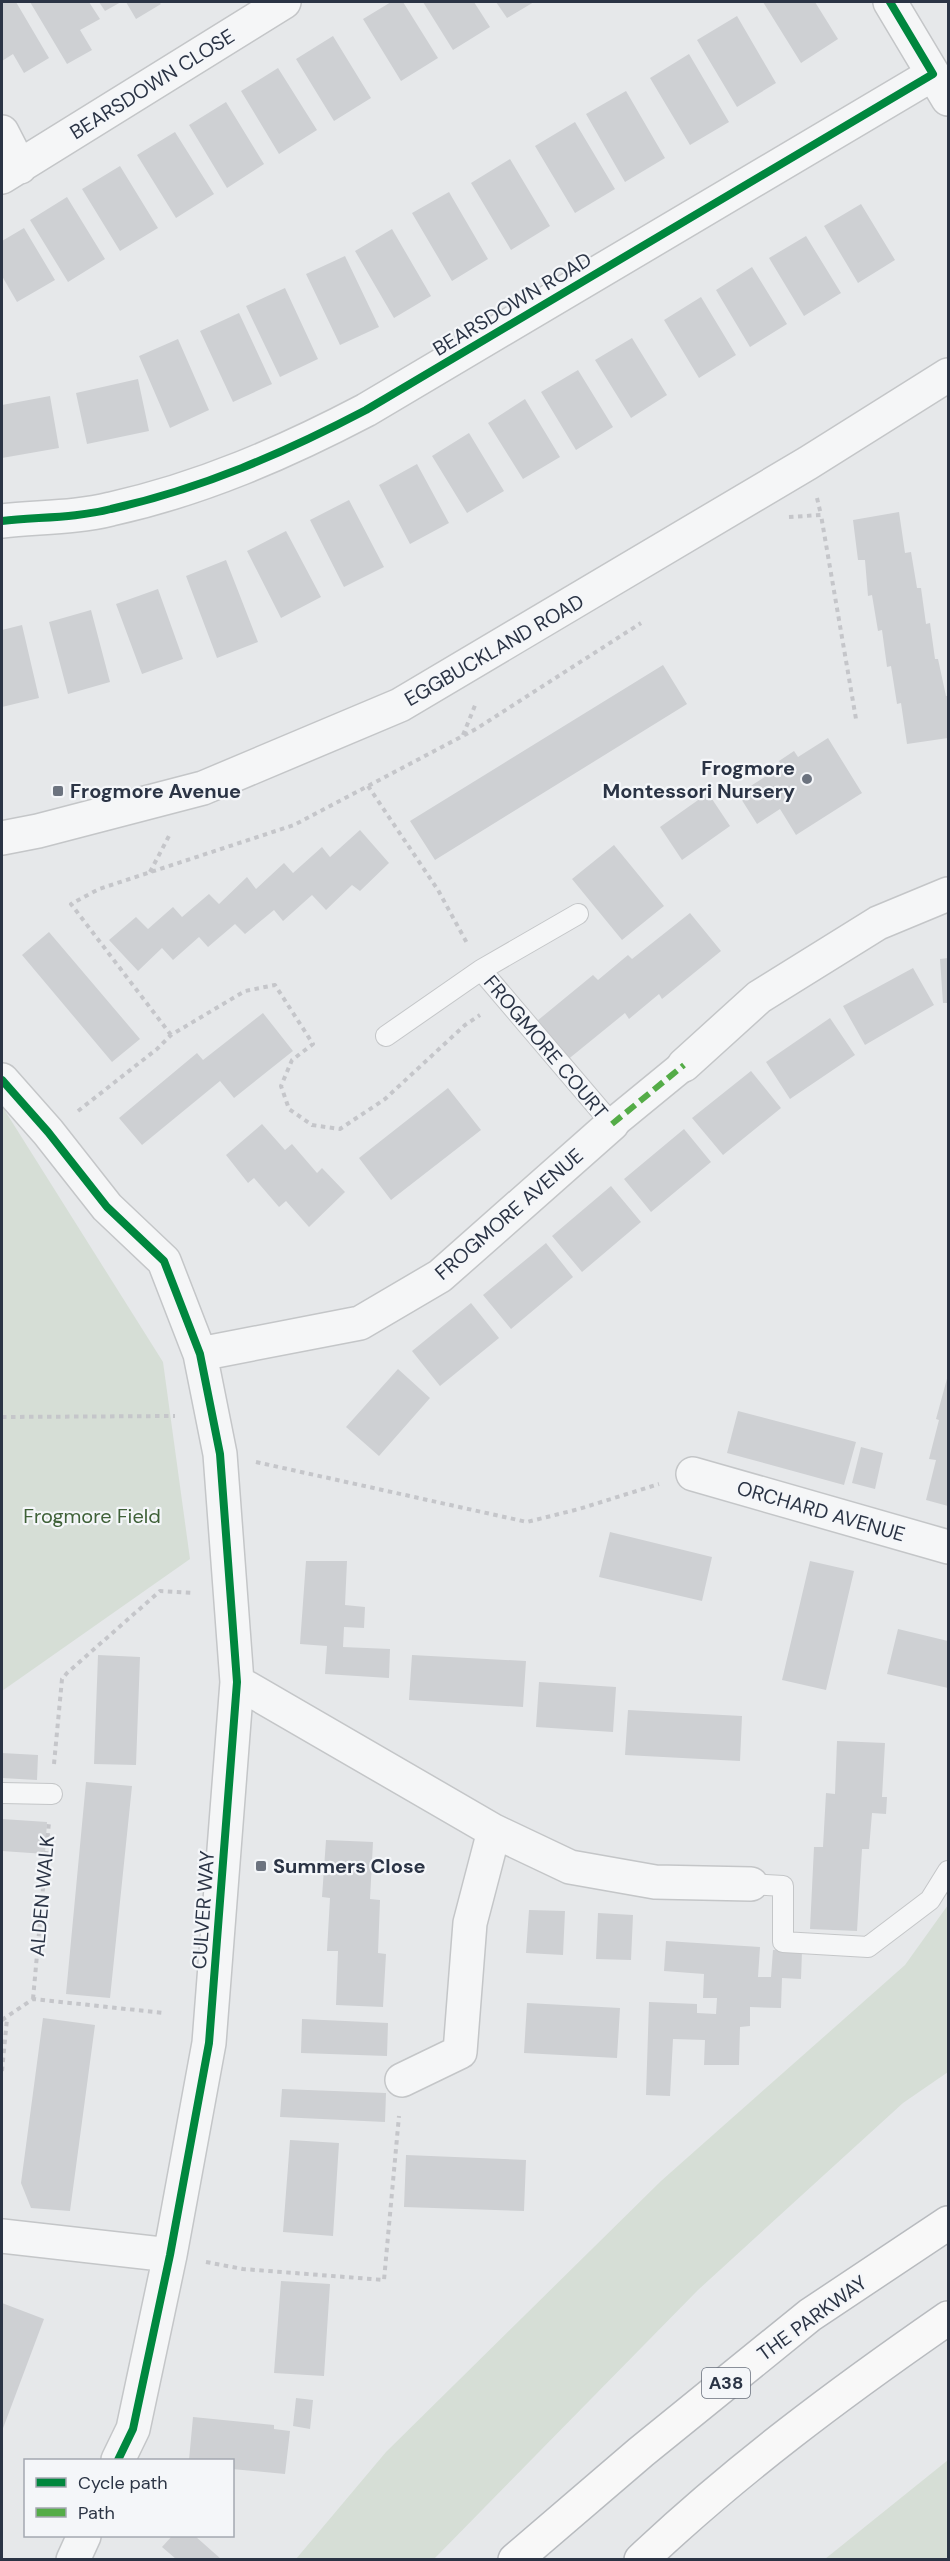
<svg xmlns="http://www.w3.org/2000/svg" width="950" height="2561" viewBox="0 0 950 2561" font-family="'DM Sans',sans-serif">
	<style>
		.green { fill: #d6ded6 }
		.building { fill: #ced0d3 }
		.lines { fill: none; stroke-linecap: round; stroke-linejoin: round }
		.service-casing { stroke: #c4c6c8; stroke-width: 22 }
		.pedestrian-casing { stroke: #c4c6c8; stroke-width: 33 }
		.minor-casing { stroke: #c4c6c8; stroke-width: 36 }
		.trunk-casing { stroke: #b8bbbf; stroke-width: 36 }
		.path { stroke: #c5c6ca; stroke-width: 4; stroke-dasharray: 4.5 4.5; stroke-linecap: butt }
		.service { stroke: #f5f6f7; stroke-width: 20 }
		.pedestrian { stroke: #f5f6f7; stroke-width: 30 }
		.minor { stroke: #f5f6f7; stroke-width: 33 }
		.trunk { stroke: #f8f8f8; stroke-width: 33 }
		.quiet { stroke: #54ac47; stroke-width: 6; stroke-dasharray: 12 6; stroke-linecap: butt }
		.cycleway-casing { stroke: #f4f6f9; stroke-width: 11 }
		.cycleway { stroke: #00873e; stroke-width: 8 }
		.poi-dot { fill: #6c737f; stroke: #f4f6f9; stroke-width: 2 }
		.labels { text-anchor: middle; stroke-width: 4.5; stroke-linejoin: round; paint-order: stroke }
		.shield { fill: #f4f6f9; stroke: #676e7b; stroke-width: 1.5 }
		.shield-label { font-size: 18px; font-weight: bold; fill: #2b3445 }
		.street-label { font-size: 20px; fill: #2b3445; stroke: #f4f6f9 }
		.poi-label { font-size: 20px; font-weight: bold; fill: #2b3445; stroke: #f4f6f9; text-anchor: start }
		.park-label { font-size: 20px; fill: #3f6138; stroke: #f4f6f9 }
	</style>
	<rect width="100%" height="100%" fill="#e6e8ea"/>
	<path class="green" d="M2 1106 163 1362 190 1559 2 1691Z
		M948 1905V2072L903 2103 698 2290 434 2559H296L386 2452 661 2181 905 1965Z
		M948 2460V2559H824H825Z"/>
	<path class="building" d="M2 2H16L49 58 24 73 13 54 2 61Z
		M30 2H89L100 19 80 30 92 50 67 64Z
		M99 2H121L105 11Z
		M126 2H159L161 4 136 19Z
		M391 2H403L438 58 401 81 363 19Z
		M423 2H474L490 27 453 50Z
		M496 2H534L507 18Z
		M763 2H815L838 39 801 63Z
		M737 16 776 83 737 107 697 40Z
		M333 36 371 98 334 121 296 59Z
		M689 54 729 122 690 145 650 78Z
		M278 68 317 130 279 154 241 91Z
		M626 91 665 158 625 182 586 114Z
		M226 102 264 164 227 188 189 125Z
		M575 122 615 189 575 213 535 146Z
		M175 132 214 194 176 218 137 155Z
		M510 159 550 226 511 250 471 183Z
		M120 166 158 228 120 251 82 189Z
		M449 192 488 259 452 281 412 213Z
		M67 197 105 259 68 282 30 220Z
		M861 204 895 260 858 283 824 226Z
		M24 228 55 280 17 302 2 276V241Z
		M392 229 431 296 394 318 355 251Z
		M806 236 841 293 804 316 769 258Z
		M345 256 379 327 340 345 306 274Z
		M752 267 787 324 750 347 716 290Z
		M285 288 318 359 280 377 246 306Z
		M701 297 736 355 699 378 664 320Z
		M239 313 272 384 233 402 200 331Z
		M632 338 667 395 631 418 595 360Z
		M178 339 209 410 170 428 139 356Z
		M578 370 613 427 576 450 541 392Z
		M138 379 149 431 87 444 76 393Z
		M50 396 59 448 2 458V405Z
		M525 399 560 457 523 479 488 423Z
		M469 433 504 491 467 513 432 456Z
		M417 464 449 523 410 544 379 485Z
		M349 500 384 567 344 587 310 520Z
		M899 512 905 553 911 552 917 588H921L926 624 930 623 935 659H938L946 696H948V738L907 744 901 703 897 704 891 666 887 667 882 630 878 631 872 595 868 596 865 560H858L853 520Z
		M286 531 321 597 281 618 247 551Z
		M226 560 258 642 217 658 186 576Z
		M158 589 183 659 142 674 116 604Z
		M91 610 110 682 68 694 49 622Z
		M22 625 39 698 2 707V630Z
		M663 665 687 704 435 860 410 821Z
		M828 738 862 793 796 835 780 809 757 824 738 794 782 766 779 761 794 751 798 757Z
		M708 793 730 826 682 860 660 827Z
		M360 830 389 863 360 891 352 885 326 910 312 895 283 921 274 910 245 934 235 924 208 947 199 937 173 960 162 948 138 971 109 940 136 917 148 929 173 907 182 917 209 894 219 904 247 877 256 889 284 863 293 873 322 847 330 857Z
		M614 845 664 906 622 940 572 879Z
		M690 913 721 951 662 999 659 994 629 1019 625 1013 566 1061 537 1021 593 975 598 980 628 955 632 959Z
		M49 932 140 1039 112 1062 22 955Z
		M948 958V1003H943L940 959Z
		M913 968 934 1005 865 1045 843 1006Z
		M263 1013 293 1051 234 1098 220 1081 142 1145 119 1118 197 1053 203 1060Z
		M830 1018 855 1055 790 1099 766 1062Z
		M751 1071 781 1108 723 1155 692 1118Z
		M448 1088 481 1130 391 1200 359 1158Z
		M262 1124 285 1150 292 1144 317 1173 322 1168 345 1192 309 1227 286 1201 279 1207 254 1178 248 1183 226 1155Z
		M684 1129 711 1162 651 1212 624 1179Z
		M611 1186 641 1222 582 1272 552 1236Z
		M546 1243 573 1277 511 1329 483 1295Z
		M471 1303 499 1338 440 1386 412 1351Z
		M398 1369 430 1398 379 1456 346 1427Z
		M948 1375V1506L926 1500 936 1460 929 1459 939 1420 936 1419Z
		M738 1411 856 1442 844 1485 727 1453Z
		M861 1447 883 1453 875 1489 852 1483Z
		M610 1532 712 1557 702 1601 599 1577Z
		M306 1561H347L345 1605 365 1607 364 1628 344 1627 343 1647 390 1649 389 1678 325 1674 327 1646 300 1644Z
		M810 1561 854 1571 826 1690 782 1680Z
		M898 1629 948 1641V1688L887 1674Z
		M98 1655 140 1657 136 1765 94 1764Z
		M412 1655 526 1661 523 1707 409 1700Z
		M539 1682 616 1687 613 1732 536 1727Z
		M628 1710 742 1716 740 1761 625 1755Z
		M837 1741 885 1743 882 1797H887L886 1814 872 1813 869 1849H862L857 1931 810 1929 814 1847H823L826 1793 835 1794Z
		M2 1753 38 1755 37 1780 2 1778Z
		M86 1782 132 1786 110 1998 66 1994Z
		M2 1819 47 1822 45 1854 2 1851Z
		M326 1840 373 1842 370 1899 380 1900 378 1953 386 1954 383 2007 336 2005 338 1951H327L330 1898 322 1897Z
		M529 1910 565 1911 563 1955 526 1953Z
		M598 1913 633 1915 631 1960 596 1959Z
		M666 1941 760 1947 758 1977H771L773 1950 802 1951 801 1979 782 1978 781 2008 750 2007V2026L740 2027 739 2065H704L705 2040 673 2039 670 2096 646 2095 649 2002 697 2004V2013L716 2014 717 1998H703L704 1974 664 1971Z
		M527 2003 620 2008 617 2058 524 2053Z
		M43 2018 95 2025 70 2211 31 2208 21 2183Z
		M302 2019 388 2023 387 2056 301 2053Z
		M282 2089 386 2093 385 2122 280 2117Z
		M290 2140 339 2143 333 2236 283 2232Z
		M406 2155 526 2160 524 2211 404 2207Z
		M281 2281 330 2284 324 2376 274 2373Z
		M2 2303 44 2319 2 2431Z
		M296 2398 313 2400 310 2429 293 2426Z
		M193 2417 274 2425V2429L290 2431 285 2474 232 2469V2460H189Z
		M172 2536H195L221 2559H176L162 2547Z"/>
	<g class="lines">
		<defs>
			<path id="service" d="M481 970 612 1124
				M386 1036 481 970 578 914
				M2 1793 52 1794
				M751 1884 783 1886V1942L868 1947 930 1900 948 1871"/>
			<path id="pedestrian" d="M612 1124 684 1065"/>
			<path id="minor" d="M933 74 948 99
				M2 132 20 167
				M2 177 284 2
				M2 521C37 517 76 518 111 509 201 489 284 453 366 410L933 74 890 2
				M2 838 38 831 203 788 400 705 808 463 948 375
				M684 1065 759 997 878 923 948 894
				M2 1080 48 1132 107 1207 164 1261 200 1354 220 1454 237 1682 209 2043 170 2255 133 2429 118 2460
				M200 1354 360 1323 440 1276 612 1124
				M693 1474 948 1547
				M237 1682 494 1831 570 1867 655 1882 751 1884
				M402 2080 460 2052 470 1923 494 1831
				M2 2236 170 2255
				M73 2560 84 2536"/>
			<path id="trunk" d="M515 2560 641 2452 810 2315 948 2223
				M641 2560C736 2470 841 2392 948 2318"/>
		</defs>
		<use href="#service" class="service-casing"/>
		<use href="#pedestrian" class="pedestrian-casing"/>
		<use href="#minor" class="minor-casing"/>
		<use href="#trunk" class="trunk-casing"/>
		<path class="path" d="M817 498 821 515
			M789 517 821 515 856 719
			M463 735 476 703
			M368 786 438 890 468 945
			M150 872 170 834
			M171 1035 71 904 99 889 294 825 476 729 641 623
			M78 1111 157 1049 171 1035 245 991 275 985 313 1044 292 1060 281 1086 289 1109 312 1125 340 1129 385 1099 465 1025 480 1015
			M2 1417 175 1416
			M256 1462 527 1522 579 1509 659 1484
			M54 1764 62 1679 67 1673 160 1591 194 1593
			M33 1999 49 1822
			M2 2020 33 1999 164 2013
			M2 2071 7 2019
			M206 2262 243 2269 384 2280 399 2116"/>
		<use href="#service" class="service"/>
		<use href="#pedestrian" class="pedestrian"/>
		<use href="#minor" class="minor"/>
		<use href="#trunk" class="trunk"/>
		<path class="quiet" d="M612 1124 684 1065"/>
		<defs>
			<path id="cycleway" d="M2 521C37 517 76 518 111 509 201 489 284 453 366 410L933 74 890 2
				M2 1080 48 1132 107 1207 164 1261 200 1354 220 1454 237 1682 209 2043 170 2255 133 2429 118 2460"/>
		</defs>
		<use href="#cycleway" class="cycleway-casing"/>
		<use href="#cycleway" class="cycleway"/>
	</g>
	<g class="poi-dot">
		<circle cx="807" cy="779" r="6"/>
		<rect x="52" y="785" width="12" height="12" rx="3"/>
		<rect x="255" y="1860" width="12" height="12" rx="3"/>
	</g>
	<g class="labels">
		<rect class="shield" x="702" y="2368" width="48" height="30" rx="4.5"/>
		<g class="shield-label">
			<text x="726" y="2389">A38</text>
		</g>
		<g class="street-label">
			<text transform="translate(152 84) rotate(-32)" y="7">BEARSDOWN CLOSE</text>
			<text transform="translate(512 304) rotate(-31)" y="7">BEARSDOWN ROAD</text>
			<text transform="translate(494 650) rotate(-30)" y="7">EGGBUCKLAND ROAD</text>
			<text transform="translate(546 1047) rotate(50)" y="7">FROGMORE COURT</text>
			<text transform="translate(509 1214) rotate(-41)" y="7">FROGMORE AVENUE</text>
			<text transform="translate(821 1511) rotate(16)" y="7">ORCHARD AVENUE</text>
			<text transform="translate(42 1896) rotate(-85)" y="7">ALDEN WALK</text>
			<text transform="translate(203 1910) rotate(-86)" y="7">CULVER WAY</text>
			<text transform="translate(812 2318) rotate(-36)" y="7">THE PARKWAY</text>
		</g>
		<g class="poi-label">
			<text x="795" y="775" text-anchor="end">Frogmore<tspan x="795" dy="23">Montessori Nursery</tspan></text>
			<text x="70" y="798">Frogmore Avenue</text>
			<text x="273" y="1873">Summers Close</text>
		</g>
		<g class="park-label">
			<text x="92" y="1523">Frogmore Field</text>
		</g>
	</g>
	<rect width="950" height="2561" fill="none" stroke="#2b3445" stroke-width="6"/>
	<rect x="24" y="2459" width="210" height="78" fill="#f4f6f9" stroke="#a4a8b1" stroke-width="1.5"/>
	<rect x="36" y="2478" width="30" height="9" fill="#00873e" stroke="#a4a8b1" stroke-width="1.5"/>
	<text x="78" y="2489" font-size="18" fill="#2b3445">Cycle path</text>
	<rect x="36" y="2508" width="30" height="9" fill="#54ac47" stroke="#a4a8b1" stroke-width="1.5"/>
	<text x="78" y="2519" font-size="18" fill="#2b3445">Path</text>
</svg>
